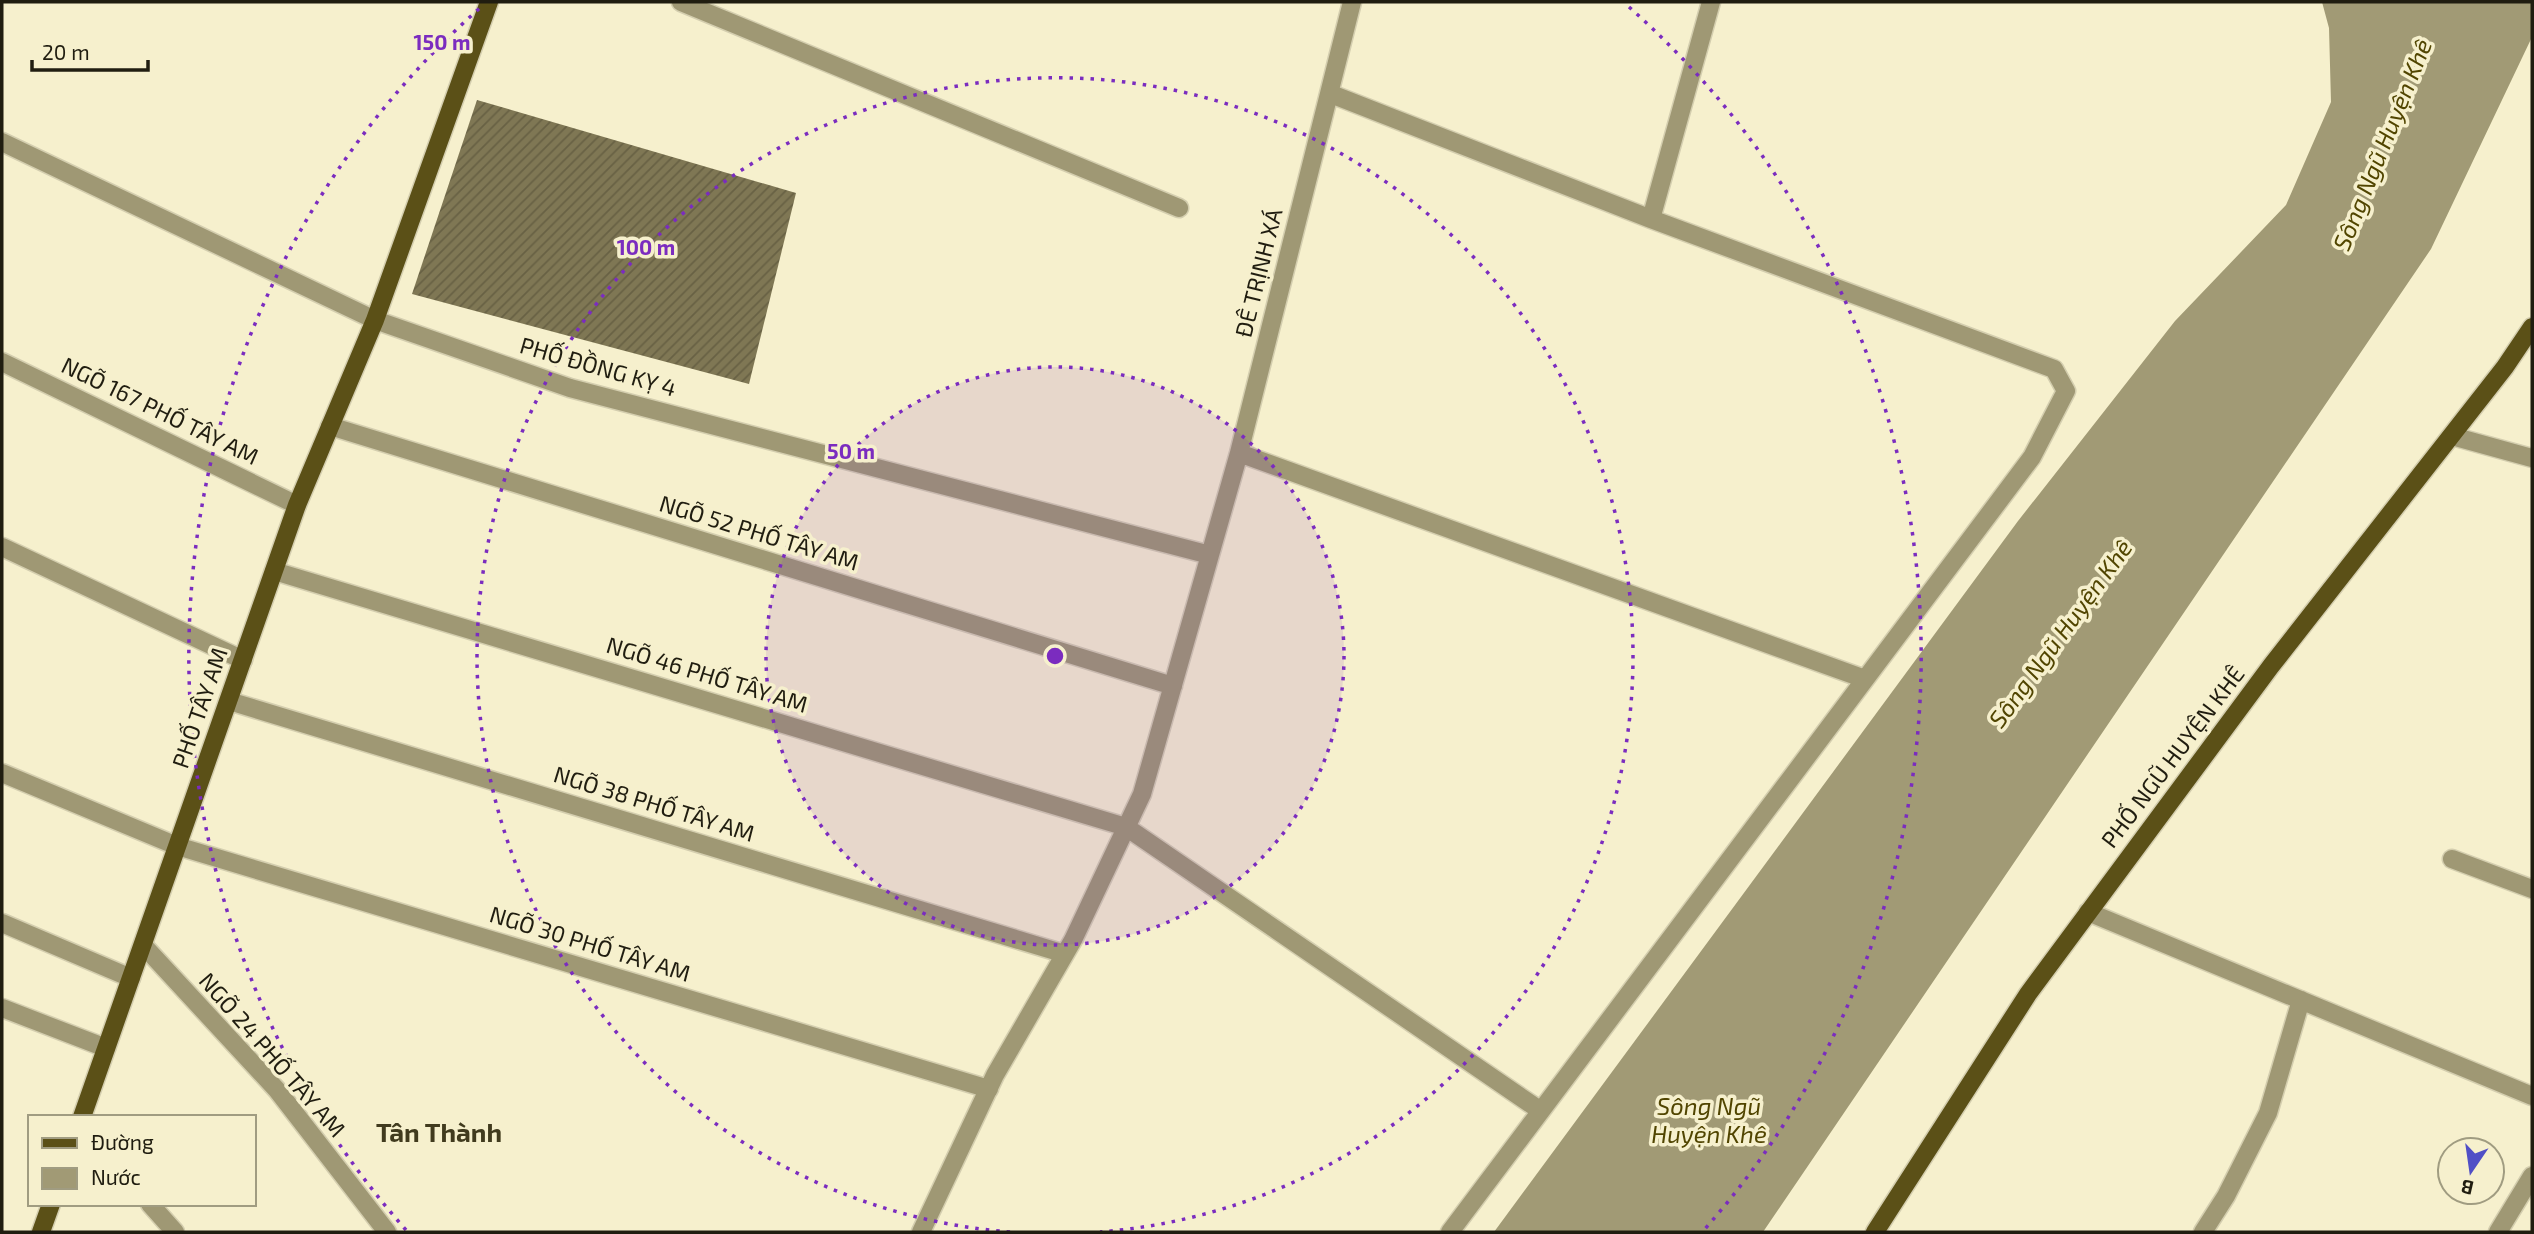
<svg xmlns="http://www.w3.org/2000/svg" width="2534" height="1234" viewBox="0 0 2534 1234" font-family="'Exo 2',sans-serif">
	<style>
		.water { fill: #a19a75 }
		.building { fill: url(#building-hatch) }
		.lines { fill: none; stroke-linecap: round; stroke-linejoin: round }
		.minor-casing { stroke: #d4ceaf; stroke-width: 21 }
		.major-casing { stroke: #d4ceaf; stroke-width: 21 }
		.minor { stroke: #9f9874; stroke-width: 18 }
		.major { stroke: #5b5017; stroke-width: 18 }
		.ring { fill: none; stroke: #7b2cbf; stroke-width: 3.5; stroke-dasharray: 3.5 7 }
		.labels { text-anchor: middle; stroke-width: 7; stroke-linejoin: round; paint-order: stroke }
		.street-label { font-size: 23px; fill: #201d10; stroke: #f6f0cd }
		.water-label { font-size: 24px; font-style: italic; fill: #514500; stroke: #f6f0cd }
		.quarter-label { font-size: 26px; font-weight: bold; fill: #413b1e; stroke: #f6f0cd }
		.centre { fill: #7b2cbf; stroke: #f6f0cd; stroke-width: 3.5 }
		.ring-label { font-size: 21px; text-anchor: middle; font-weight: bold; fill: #7b2cbf; stroke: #f6f0cd; stroke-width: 7; stroke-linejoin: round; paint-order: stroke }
	</style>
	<defs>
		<pattern id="building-hatch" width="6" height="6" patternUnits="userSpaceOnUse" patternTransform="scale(1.75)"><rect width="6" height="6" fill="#7f7754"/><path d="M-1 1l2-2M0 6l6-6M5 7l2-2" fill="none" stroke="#686144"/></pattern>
	</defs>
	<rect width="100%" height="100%" fill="#f6f0cd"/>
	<path class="water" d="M2322 2H2532V37L2431 249 1763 1232H1494L2018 521 2175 321 2286 205 2331 102 2329 28Z"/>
	<path class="building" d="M477 100 796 193 749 384 412 294Z"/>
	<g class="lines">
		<defs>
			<path id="minor" d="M681 2 1179 208
				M1331 94 1651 219 2054 369 2066 391 2032 457 1450 1232
				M2 142 375 320 570 388 1210 555
				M1651 219 1711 2
				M2 362 297 505
				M330 426 1173 686
				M2452 436 2532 458
				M1239 453 1865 679
				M2 547 243 660
				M274 571 1126 827 1541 1111
				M229 701 1065 954
				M2 773 177 846 989 1089
				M2452 859 2532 889
				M2088 912 2532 1096
				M2 923 131 978
				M143 945 277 1090 387 1232
				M2 1008 106 1048
				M150 1204 175 1232
				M921 1232 995 1075 1073 940 1142 794 1239 453 1352 2
				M2203 1232 2226 1196 2268 1113 2301 1000
				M2498 1232 2532 1176"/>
			<path id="major" d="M82 1117 297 505 375 320 489 2
				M41 1232 51 1204
				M1875 1232 2028 994 2271 666 2505 367 2532 327"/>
		</defs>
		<use href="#minor" class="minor-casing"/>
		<use href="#major" class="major-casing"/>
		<use href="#minor" class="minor"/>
		<use href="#major" class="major"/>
	</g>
	<circle cx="1055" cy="656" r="289" fill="#7b2cbf" fill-opacity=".12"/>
	<g class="ring">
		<circle cx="1055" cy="656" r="289"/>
		<path d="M1010 1232A578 578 0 1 1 1100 1232"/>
		<path d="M406 1230A867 867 0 0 1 481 7M1629 7A867 867 0 0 1 1704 1230"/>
	</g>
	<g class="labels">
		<g class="street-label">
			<text transform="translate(1259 273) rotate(-76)" y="8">ĐÊ TRỊNH XÁ</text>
			<text transform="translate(598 367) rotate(16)" y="8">PHỐ ĐỒNG KỴ 4</text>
			<text transform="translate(160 411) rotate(26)" y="8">NGÕ 167 PHỐ TÂY AM</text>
			<text transform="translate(759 533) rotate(17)" y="8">NGÕ 52 PHỐ TÂY AM</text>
			<text transform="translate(707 675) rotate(17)" y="8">NGÕ 46 PHỐ TÂY AM</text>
			<text transform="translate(200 708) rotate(-71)" y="8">PHỐ TÂY AM</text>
			<text transform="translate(2173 757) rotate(-53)" y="8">PHỐ NGŨ HUYỆN KHÊ</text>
			<text transform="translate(654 804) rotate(17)" y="8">NGÕ 38 PHỐ TÂY AM</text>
			<text transform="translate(590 944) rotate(17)" y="8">NGÕ 30 PHỐ TÂY AM</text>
			<text transform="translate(272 1055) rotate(49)" y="8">NGÕ 24 PHỐ TÂY AM</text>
		</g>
		<g class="water-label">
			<text transform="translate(2383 145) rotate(-68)" y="8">Sông Ngũ Huyện Khê</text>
			<text transform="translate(2061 634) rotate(-54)" y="8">Sông Ngũ Huyện Khê</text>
			<text x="1709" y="1115">Sông Ngũ<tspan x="1709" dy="28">Huyện Khê</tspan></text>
		</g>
		<g class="quarter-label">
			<text x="439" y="1142">Tân Thành</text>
		</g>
	</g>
	<circle cx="1055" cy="656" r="10" class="centre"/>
	<g class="ring-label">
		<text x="442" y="50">150 m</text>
		<text x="646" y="255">100 m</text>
		<text x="851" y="459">50 m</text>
	</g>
	<rect width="2534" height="1234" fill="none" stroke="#201d10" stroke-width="7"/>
	<rect x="28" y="1115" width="228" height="91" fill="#f6f0cd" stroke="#a09c81" stroke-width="2"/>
	<rect x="42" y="1138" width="35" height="10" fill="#5b5017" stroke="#a09c81" stroke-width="2"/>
	<text x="91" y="1150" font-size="21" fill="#201d10">Đường</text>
	<rect x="42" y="1168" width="35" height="21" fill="#a19a75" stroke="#a09c81" stroke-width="2"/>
	<text x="91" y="1185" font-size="21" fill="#201d10">Nước</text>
	<g transform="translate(2471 1171) rotate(193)"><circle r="33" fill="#f6f0cd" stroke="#a09c81" stroke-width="2"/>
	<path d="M0-5L12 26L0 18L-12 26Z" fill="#504fc6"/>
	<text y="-10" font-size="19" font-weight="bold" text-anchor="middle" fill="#201d10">B</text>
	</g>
	<path d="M32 60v10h116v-10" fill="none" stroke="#201d10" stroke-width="3.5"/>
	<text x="42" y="60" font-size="21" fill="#201d10" stroke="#f6f0cd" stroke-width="5" paint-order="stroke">20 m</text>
</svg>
